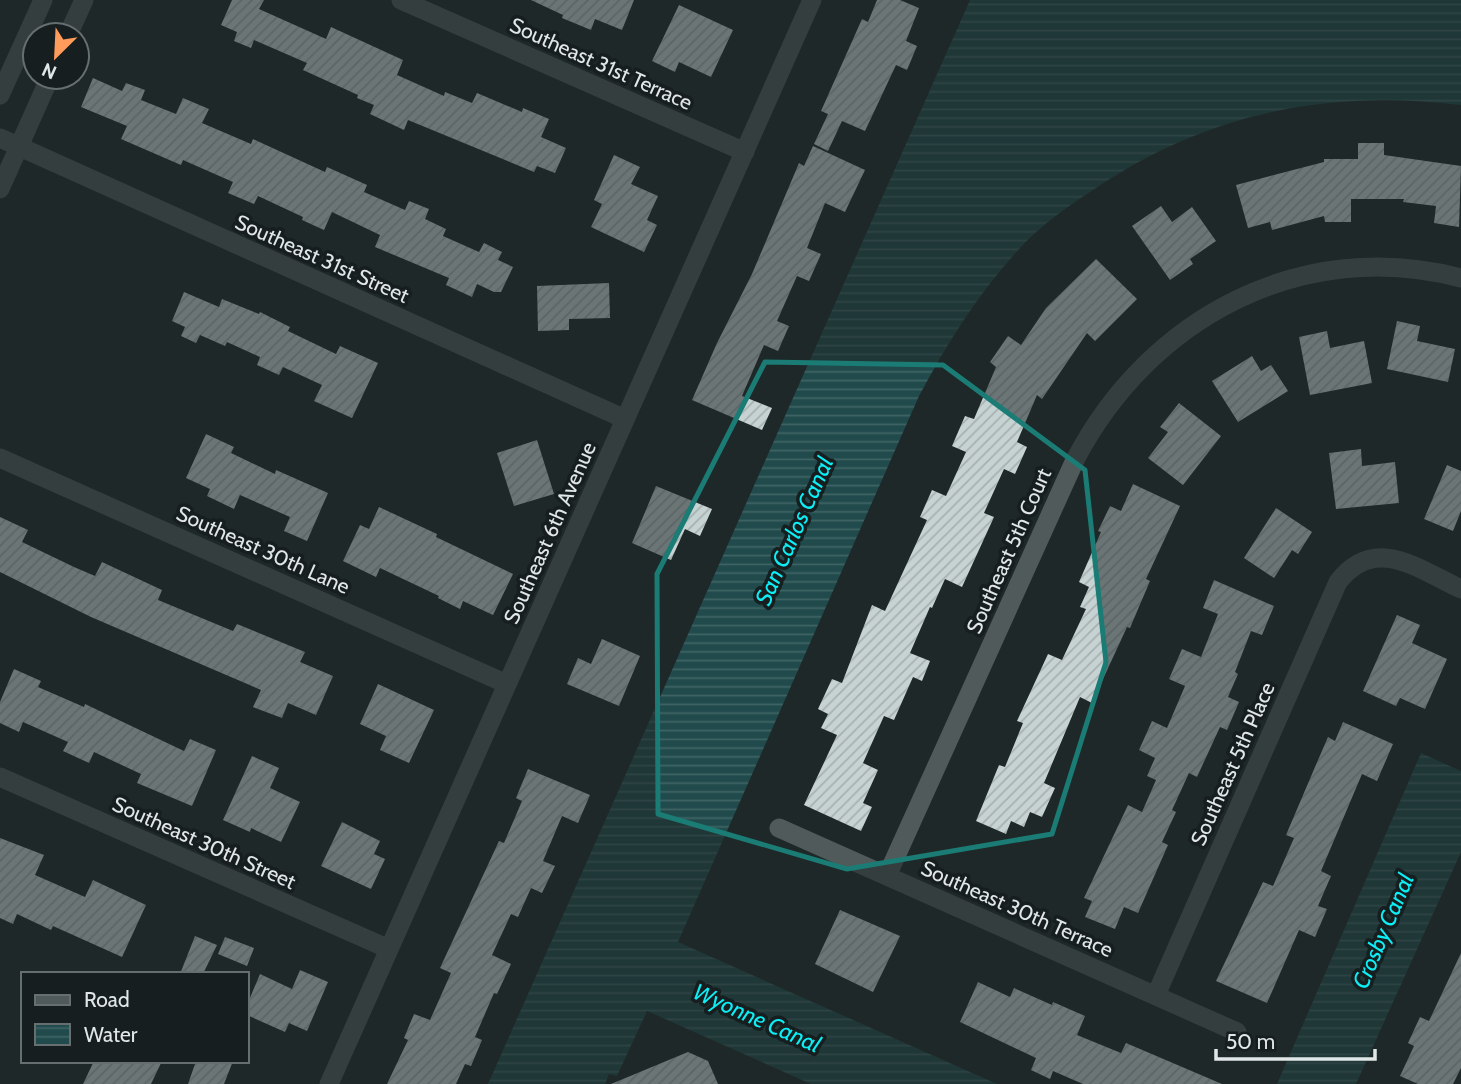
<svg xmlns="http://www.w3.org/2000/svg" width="1461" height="1084" viewBox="0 0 1461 1084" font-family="Cabin,sans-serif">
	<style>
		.water { fill: url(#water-rules) }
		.building { fill: url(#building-hatch) }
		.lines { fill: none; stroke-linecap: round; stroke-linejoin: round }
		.minor { stroke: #505a5a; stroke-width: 19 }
		.marked { fill: none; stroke: #1a7c74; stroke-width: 5; stroke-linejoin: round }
		.labels { text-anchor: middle; stroke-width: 7; stroke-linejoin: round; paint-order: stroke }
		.street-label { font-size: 21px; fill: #e1e7e7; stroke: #161e1f }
		.water-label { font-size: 23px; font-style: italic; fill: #0ceff6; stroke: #161e1f }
	</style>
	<defs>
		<pattern id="water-rules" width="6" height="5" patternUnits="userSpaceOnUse" patternTransform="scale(1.75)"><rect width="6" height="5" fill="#204a4b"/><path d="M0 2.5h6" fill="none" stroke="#406465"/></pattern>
		<pattern id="building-hatch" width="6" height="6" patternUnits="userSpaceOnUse" patternTransform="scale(1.75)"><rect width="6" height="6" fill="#c7d3d3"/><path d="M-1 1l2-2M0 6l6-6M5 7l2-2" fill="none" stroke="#a6b0b0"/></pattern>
	</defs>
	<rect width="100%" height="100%" fill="#1f2828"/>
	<path class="water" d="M970 0H1461V105C1327 89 1208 113 1096 188 1070 205 1042 224 1021 247 979 292 948 342 919 396L678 942 997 1084H811L647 1011 617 1076 609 1074 605 1084H488Z
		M1421 753 1461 771V852L1356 1084H1277Z"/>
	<path class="building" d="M232 0H264L259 9 326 39 331 27 403 60 397 75 444 96 445 92 472 103 477 93 522 112 523 108 549 119 541 137 566 148 555 173 537 166 534 172 408 120 404 130 370 114 374 105 357 98 358 95 303 70 307 63 254 40 251 48 234 41 237 32 221 25Z
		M531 0H634L622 30 595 19 591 30 562 18 563 15Z
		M877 0H900L919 8 906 41 917 46 907 70 896 65 865 131 842 121 828 151 814 144 828 114 821 111 862 19 868 22Z
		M679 5 733 30 711 77 679 62 675 72 652 61Z
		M93 78 122 91 126 83 145 90 141 100 176 114 183 98 209 109 202 123 251 144 253 139 325 172 327 167 367 185 364 192 405 210 409 201 429 209 425 219 446 229 443 236 479 252 484 243 502 252 498 260 513 267 501 292H494L477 284 472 297 446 285 449 278 375 247 380 235 332 212 324 230 302 220 303 217 258 196 254 204 228 193 233 182 183 160 181 165 121 139 127 126 81 107Z
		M1358 143H1384V155L1461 166 1459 227 1434 223 1436 206 1403 202 1404 199H1351V222H1325L1324 216 1272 230 1270 222 1248 228 1236 185 1324 162V159H1358Z
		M813 146 865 170 845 212 825 203 807 248 821 254 809 281 797 276 777 321 789 326 778 351 764 345 742 396 772 408 762 430 692 400 717 343 752 274 799 163 804 166Z
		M614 155 640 167 631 184 658 196 647 220 657 225 644 252 591 227 602 204 594 200Z
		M1161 206 1172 222 1192 207 1216 241 1190 259 1193 264 1170 280 1132 226Z
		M1096 259 1137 299 1095 341 1087 333 1042 399 1037 395 1017 442 1027 447 1015 474 1004 469 984 513 994 517 962 587 945 579 932 608 930 607 910 653 930 661 922 681 913 677 894 720 884 716 863 763 878 770 863 803 872 807 861 831 804 805 837 735 821 728 828 714 818 709 832 679 842 683 872 605 885 611 927 520 920 517 932 490 946 496 966 452 952 446 965 416 974 419 996 367 990 362 1008 336 1021 345 1046 308Z
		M609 283 610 318 569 319V330L538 331 537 286Z
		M184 292 219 307 222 299 259 314 260 312 290 327 288 331 336 354 340 346 378 363 352 418 314 401 322 385 283 367 279 375 257 365 260 357 227 342 225 346 200 335 196 343 181 336 185 327 172 321Z
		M1397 321 1420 326 1417 341 1455 349 1448 382 1387 369Z
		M1327 331 1330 348 1364 341 1372 383 1310 395 1299 337Z
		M1252 356 1261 371 1271 365 1288 391 1238 422 1212 381Z
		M1179 403 1221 436 1183 485 1148 458 1168 432 1160 427Z
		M206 434 234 447 231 453 275 474 276 470 328 493 307 541 284 531 290 517 240 495 234 509 207 496 210 489 186 478Z
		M537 440 554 494 514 506 497 453Z
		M1361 449 1362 466 1395 462 1399 503 1336 509 1329 453Z
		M1447 465 1461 471V511L1453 531 1424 519Z
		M1133 484 1180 506 1146 579 1150 581 1130 628 1127 627 1092 703 1080 697 1044 783 1055 788 1042 817 1030 812 1024 827 1011 821 1006 834 976 821 999 765 1005 767 1023 723 1017 721 1048 654 1062 660 1086 609 1080 607 1089 587 1079 582 1101 532 1098 531 1110 506 1121 511Z
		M656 486 712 509 700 536 685 529 671 560 632 543Z
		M379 507 437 534 436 537 513 574 493 615 463 601 460 609 438 598 439 596 380 568 376 577 343 561 360 525 369 529Z
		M1276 508 1312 532 1298 554 1292 550 1274 578 1244 558Z
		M0 517 28 530 22 542 74 567 95 576 102 562 162 590 158 600 233 631 237 624 305 652 300 662 333 676 316 715 288 703 282 718 253 707 261 690 91 617 0 572Z
		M1214 580 1274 606 1262 635 1251 631 1235 672 1238 674 1228 697 1239 702 1227 730 1220 727 1197 777 1189 773 1172 810 1176 812 1162 842 1168 845 1138 913 1124 907 1115 929 1085 917 1092 901 1084 898 1128 805 1142 812 1156 780 1147 776 1155 758 1139 750 1152 721 1167 728 1185 686 1169 679 1182 649 1201 657 1218 614 1203 608Z
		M1397 615 1420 625 1412 643 1447 659 1425 709 1400 698 1396 706 1363 691Z
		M602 639 640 656 619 706 567 684 578 658 591 664Z
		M14 669 41 681 38 687 84 707 85 704 184 751 190 739 216 750 192 806 137 783 141 774 94 752 89 763 63 751 68 742 23 722 19 732 0 723V702Z
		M378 684 434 710 409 763 380 750 386 736 360 724Z
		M1343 722 1393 744 1377 781 1362 774 1321 871 1331 876 1318 906 1327 909 1315 937 1299 930 1267 1003 1216 981 1263 882 1273 886 1294 838 1286 835 1315 767 1328 737 1335 741Z
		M252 756 279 768 270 788 300 802 281 842 251 828 250 832 223 820Z
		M528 769 590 795 578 823 562 816 543 861 555 866 542 893 531 888 518 917 511 914 492 955 511 964 497 994 494 993 475 1037 482 1040 471 1066 465 1064 456 1084H387L408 1040 404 1038 414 1014 430 1020 451 973 440 968 499 841 504 843 522 801 516 798Z
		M342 822 380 841 374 854 385 859 371 889 321 866Z
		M0 838 44 855 35 875 85 897 93 880 146 905 122 957 53 926 51 930 17 914 13 924 0 918Z
		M840 910 900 936 873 992 815 964Z
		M195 936 217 945 203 974H180Z
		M225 937 254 948 247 966 218 954Z
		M1461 953V1068L1453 1084H1418L1400 1076 1414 1046 1408 1043 1420 1017 1429 1021Z
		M300 970 328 982 307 1031 289 1023 285 1032 247 1015V1005L260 974 292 989Z
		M978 982 1010 997 1014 988 1052 1005 1053 1002 1085 1016 1077 1035 1121 1053 1126 1043 1222 1084H1083L1053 1071 1050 1079 1031 1070 1036 1058 960 1022Z
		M688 1052 708 1061 718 1084H611Z
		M94 1061H162L151 1084H83Z
		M196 1061H233L224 1084H188Z"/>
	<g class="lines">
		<path class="minor" d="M401 0 745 152
			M68 35 84 0
			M0 95 43 0
			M0 138 625 419
			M0 189 50 77
			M0 458 507 684
			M0 777 389 949
			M779 828 1237 1032
			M887 876 1075 460C1149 318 1302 236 1461 278
			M1156 995 1338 582C1375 534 1418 569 1461 589
			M329 1084 812 0"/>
	</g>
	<path d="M0 0H1461V1084H0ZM765 362 943 365 1085 470 1106 662 1052 834 847 869 658 814 657 574Z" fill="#1f2828" fill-opacity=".55" fill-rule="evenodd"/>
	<path class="marked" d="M765 362 943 365 1085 470 1106 662 1052 834 847 869 658 814 657 574Z"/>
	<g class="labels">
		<g class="street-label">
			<text transform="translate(601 64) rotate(24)" y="7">Southeast 31st Terrace</text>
			<text transform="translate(322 259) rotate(24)" y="7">Southeast 31st Street</text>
			<text transform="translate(550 533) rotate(-66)" y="7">Southeast 6th Avenue</text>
			<text transform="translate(263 550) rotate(24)" y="7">Southeast 30th Lane</text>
			<text transform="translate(1009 551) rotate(-66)" y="7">Southeast 5th Court</text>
			<text transform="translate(1233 764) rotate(-66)" y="7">Southeast 5th Place</text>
			<text transform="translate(204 843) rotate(24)" y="7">Southeast 30th Street</text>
			<text transform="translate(1017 909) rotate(24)" y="7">Southeast 30th Terrace</text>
		</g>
		<g class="water-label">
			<text transform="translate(794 531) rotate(-66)" y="8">San Carlos Canal</text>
			<text transform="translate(1383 931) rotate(-67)" y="8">Crosby Canal</text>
			<text transform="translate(757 1018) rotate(24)" y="8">Wyonne Canal</text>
		</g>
	</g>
	<rect x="21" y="972" width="228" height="91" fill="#161e1f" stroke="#676e6f" stroke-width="2"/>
	<rect x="35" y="995" width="35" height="10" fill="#505a5a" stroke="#676e6f" stroke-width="2"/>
	<text x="84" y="1007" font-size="21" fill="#e1e7e7">Road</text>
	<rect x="35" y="1024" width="35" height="21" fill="url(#water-rules)" stroke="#676e6f" stroke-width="2"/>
	<text x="84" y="1042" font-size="21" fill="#e1e7e7">Water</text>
	<g transform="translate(56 56) rotate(204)"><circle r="33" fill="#161e1f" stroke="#676e6f" stroke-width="2"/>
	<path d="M0-5L12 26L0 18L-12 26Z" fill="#ff9b5b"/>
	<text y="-10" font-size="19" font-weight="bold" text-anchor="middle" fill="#e1e7e7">N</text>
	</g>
	<path d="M1216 1049v10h159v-10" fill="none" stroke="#e1e7e7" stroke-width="3.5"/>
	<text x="1226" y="1049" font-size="21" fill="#e1e7e7" stroke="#161e1f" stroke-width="5" paint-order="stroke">50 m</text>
</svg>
